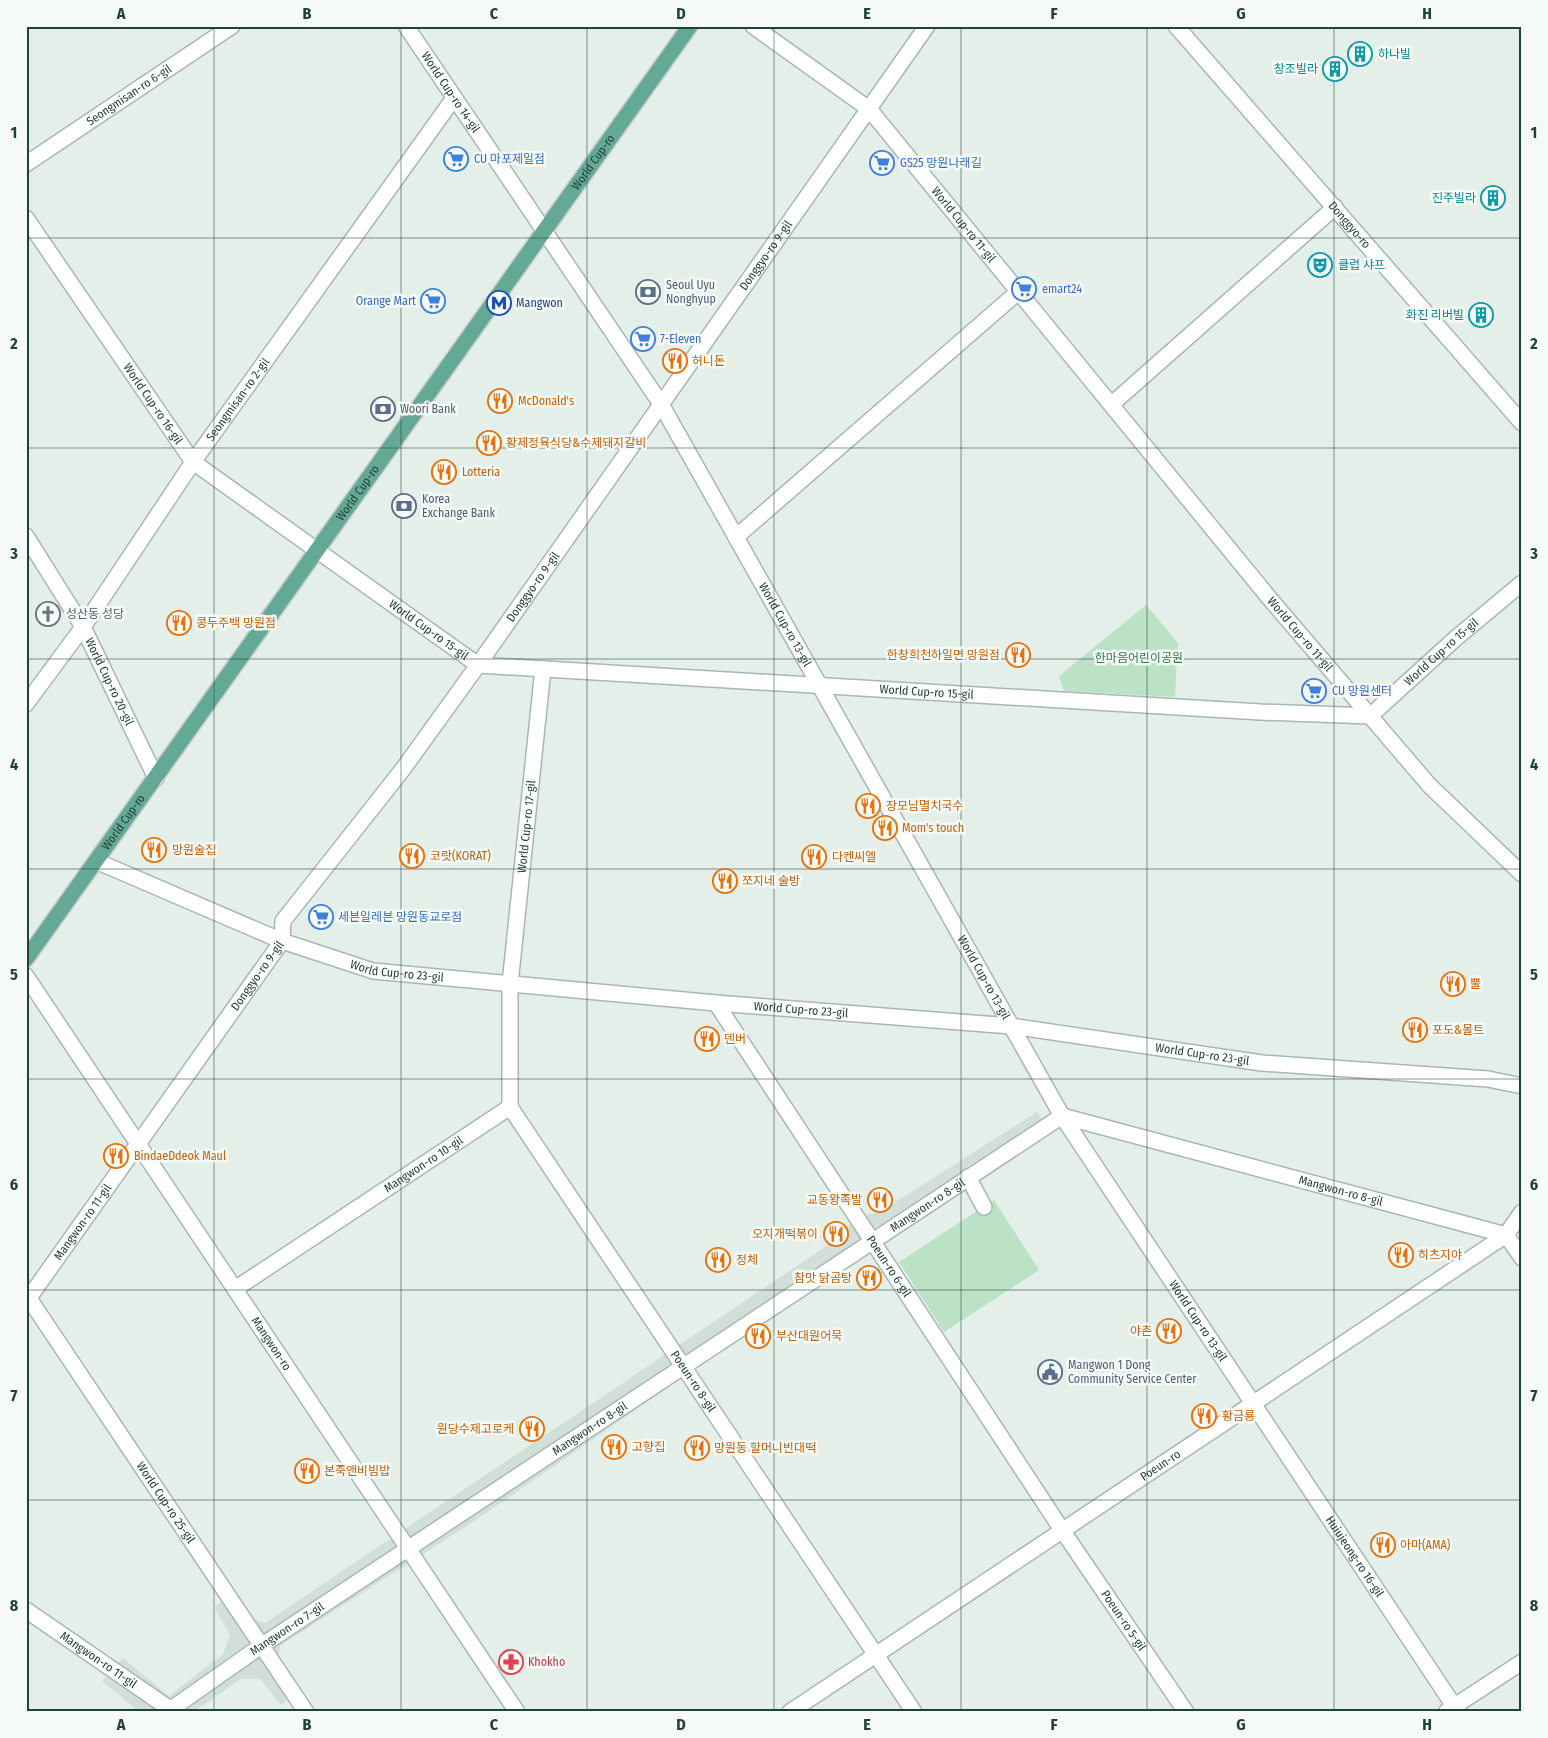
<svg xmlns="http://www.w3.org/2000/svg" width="1548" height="1738" viewBox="0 0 1548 1738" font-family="'Fira Sans Condensed','Noto Sans KR',sans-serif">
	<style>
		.built { fill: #d1dfd8 }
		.green { fill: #bbe2c5 }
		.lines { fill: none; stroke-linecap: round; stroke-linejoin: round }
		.pedestrian-casing { stroke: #a6b8b1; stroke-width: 18 }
		.minor-casing { stroke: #a6b8b1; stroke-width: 18 }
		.tertiary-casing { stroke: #a6b8b1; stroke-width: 18 }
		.primary-casing { stroke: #c1cac8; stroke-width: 18 }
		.pedestrian { stroke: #fff; stroke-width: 15 }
		.minor { stroke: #fff; stroke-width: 15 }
		.tertiary { stroke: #fff; stroke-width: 15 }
		.primary { stroke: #64a896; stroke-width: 15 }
		.grid { fill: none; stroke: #214239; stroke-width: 1; stroke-opacity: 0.55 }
		.labels { text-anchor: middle; stroke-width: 5; stroke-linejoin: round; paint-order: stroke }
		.culture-label { font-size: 12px; fill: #0d838f; stroke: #f5faf7; text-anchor: end }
		.street-label { font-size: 12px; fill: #214239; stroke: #f5faf7 }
		.shop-label { font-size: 12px; fill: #366cbe; stroke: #f5faf7; text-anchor: start }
		.service-label { font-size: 12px; fill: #4e5e75; stroke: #f5faf7; text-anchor: start }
		.transit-label { font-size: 12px; fill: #164399; stroke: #f5faf7; text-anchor: start }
		.food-label { font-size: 12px; fill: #c56008; stroke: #f5faf7; text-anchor: start }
		.worship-label { font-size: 12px; fill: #5b616d; stroke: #f5faf7; text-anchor: start }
		.park-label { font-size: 12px; fill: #277d47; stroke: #f5faf7 }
		.health-label { font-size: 12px; fill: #be3a42; stroke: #f5faf7; text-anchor: start }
		.neatline { fill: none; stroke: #214239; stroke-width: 2 }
		.grid-label { font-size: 16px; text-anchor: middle; font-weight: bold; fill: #214239 }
	</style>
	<rect width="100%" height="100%" fill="#e4efea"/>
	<path class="built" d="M1037 1112 1048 1128 892 1233 476 1520 280 1646 278 1664 299 1690 281 1705 260 1679H241L193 1712H136L135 1708 102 1681 123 1658 169 1696 223 1654 230 1635 214 1607 235 1593 251 1618 265 1623 846 1233 851 1221 854 1200 865 1215 880 1212Z"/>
	<path class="green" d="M1146 605 1178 643 1175 697 1064 691 1059 676Z
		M994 1200 1039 1270 944 1332 899 1262Z"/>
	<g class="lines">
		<defs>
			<path id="pedestrian" d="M968 1177 984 1207"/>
			<g id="minor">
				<path id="s1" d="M406 26 661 404 1062 1116 1458 1712"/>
				<path id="s2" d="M753 26 869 109 1270 599 1370 716 1429 785 1522 874"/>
				<path id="s3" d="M26 164 232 26"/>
				<path id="s4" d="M26 218 193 462 478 665 1260 712 1370 716 1456 638 1522 583"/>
				<path d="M1112 404 1335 207"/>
				<path id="s5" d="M26 536 83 627 156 778"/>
				<path d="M736 537 1018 292"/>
				<path id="s6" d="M26 704 83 627 193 462 454 98"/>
				<path id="s7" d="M96 861 282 941 373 971 716 1003 1011 1026 1262 1063 1488 1079 1522 1086"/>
				<path id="s8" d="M716 1003 1062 1530 1186 1712"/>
				<path id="s9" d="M510 1107 914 1712"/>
				<path id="s10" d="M235 1289 510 1107V984L543 669"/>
				<path id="s11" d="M26 1294 306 1712"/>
				<path id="s12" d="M26 1302 282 941 283 921 403 769 478 665 927 26"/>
				<path id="s13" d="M26 1610 170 1709"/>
				<path d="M1447 1711 1522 1662"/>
				<path id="s14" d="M167 1712 261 1646 1062 1116 1506 1235 1522 1258"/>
			</g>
			<g id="tertiary">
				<path id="s15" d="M1176 26 1522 423"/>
				<path id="s16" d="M26 976 517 1712"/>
				<path id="s17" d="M790 1712 1506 1235 1522 1212"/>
			</g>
			<g id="primary">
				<path id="s18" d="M26 959 690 26"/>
			</g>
		</defs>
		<use href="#pedestrian" class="pedestrian-casing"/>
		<use href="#minor" class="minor-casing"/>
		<use href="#tertiary" class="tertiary-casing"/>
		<use href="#primary" class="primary-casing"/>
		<use href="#pedestrian" class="pedestrian"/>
		<use href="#minor" class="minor"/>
		<use href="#tertiary" class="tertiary"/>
		<use href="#primary" class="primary"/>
	</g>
	<path class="grid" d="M214 26V1712M401 26V1712M587 26V1712M774 26V1712M961 26V1712M1147 26V1712M1334 26V1712M26 238H1522M26 448H1522M26 659H1522M26 869H1522M26 1079H1522M26 1290H1522M26 1500H1522"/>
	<defs>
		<symbol id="building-ring" viewBox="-11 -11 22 22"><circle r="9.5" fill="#f5faf7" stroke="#0f9aa8" stroke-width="1.5"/><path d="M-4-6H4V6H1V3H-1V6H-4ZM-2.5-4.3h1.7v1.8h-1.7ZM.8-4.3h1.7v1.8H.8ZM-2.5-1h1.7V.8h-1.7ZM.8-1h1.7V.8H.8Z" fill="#0f9aa8"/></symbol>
		<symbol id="supermarket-ring" viewBox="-11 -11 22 22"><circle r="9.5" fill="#f5faf7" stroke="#3f7fe0" stroke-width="1.5"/><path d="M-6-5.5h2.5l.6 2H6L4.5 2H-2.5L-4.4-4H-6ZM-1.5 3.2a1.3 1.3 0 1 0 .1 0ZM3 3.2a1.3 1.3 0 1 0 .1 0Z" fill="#3f7fe0"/></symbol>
		<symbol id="theatre-ring" viewBox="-11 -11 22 22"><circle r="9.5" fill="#f5faf7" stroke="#0f9aa8" stroke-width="1.5"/><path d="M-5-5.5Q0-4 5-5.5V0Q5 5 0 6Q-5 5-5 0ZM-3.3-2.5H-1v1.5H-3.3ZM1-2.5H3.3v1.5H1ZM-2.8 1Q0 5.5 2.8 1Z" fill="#0f9aa8"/></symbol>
		<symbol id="bank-ring" viewBox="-11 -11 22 22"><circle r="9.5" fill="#f5faf7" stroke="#5c6f8a" stroke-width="1.5"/><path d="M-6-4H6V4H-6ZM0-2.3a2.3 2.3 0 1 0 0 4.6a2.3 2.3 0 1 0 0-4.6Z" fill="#5c6f8a"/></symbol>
		<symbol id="metro-ring" viewBox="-11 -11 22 22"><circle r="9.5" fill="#f5faf7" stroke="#1a4fb4" stroke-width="1.5"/><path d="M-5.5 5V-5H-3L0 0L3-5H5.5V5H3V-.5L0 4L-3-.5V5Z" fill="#1a4fb4"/></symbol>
		<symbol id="restaurant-ring" viewBox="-11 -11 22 22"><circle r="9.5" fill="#f5faf7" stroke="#e8710a" stroke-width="1.5"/><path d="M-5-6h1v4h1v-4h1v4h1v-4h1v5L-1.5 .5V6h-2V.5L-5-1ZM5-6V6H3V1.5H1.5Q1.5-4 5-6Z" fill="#e8710a"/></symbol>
		<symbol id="church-ring" viewBox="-11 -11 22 22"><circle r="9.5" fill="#f5faf7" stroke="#6b7280" stroke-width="1.5"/><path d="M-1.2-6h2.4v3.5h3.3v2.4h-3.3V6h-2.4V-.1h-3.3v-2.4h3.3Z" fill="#6b7280"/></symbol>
		<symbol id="civic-ring" viewBox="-11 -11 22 22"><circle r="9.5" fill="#f5faf7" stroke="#5c6f8a" stroke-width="1.5"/><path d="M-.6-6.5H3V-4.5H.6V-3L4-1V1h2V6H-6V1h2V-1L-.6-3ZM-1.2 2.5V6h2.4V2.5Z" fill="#5c6f8a"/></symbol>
		<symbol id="pharmacy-ring" viewBox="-11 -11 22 22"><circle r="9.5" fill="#f5faf7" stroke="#e0444e" stroke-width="1.5"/><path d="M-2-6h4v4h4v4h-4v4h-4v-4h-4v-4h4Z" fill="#e0444e"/></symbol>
	</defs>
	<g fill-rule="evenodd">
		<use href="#building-ring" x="1346" y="40" width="28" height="28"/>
		<use href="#building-ring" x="1321" y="55" width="28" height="28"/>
		<use href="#supermarket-ring" x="442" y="145" width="28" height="28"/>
		<use href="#supermarket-ring" x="868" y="149" width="28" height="28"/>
		<use href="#building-ring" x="1479" y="184" width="28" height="28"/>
		<use href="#theatre-ring" x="1306" y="251" width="28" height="28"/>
		<use href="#supermarket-ring" x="1010" y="275" width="28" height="28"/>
		<use href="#bank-ring" x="634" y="278" width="28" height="28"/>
		<use href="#supermarket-ring" x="419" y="287" width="28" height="28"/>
		<use href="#metro-ring" x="485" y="289" width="28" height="28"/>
		<use href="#building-ring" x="1467" y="301" width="28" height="28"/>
		<use href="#supermarket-ring" x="629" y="325" width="28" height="28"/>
		<use href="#restaurant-ring" x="661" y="347" width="28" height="28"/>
		<use href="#restaurant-ring" x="486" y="387" width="28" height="28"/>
		<use href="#bank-ring" x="369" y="395" width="28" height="28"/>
		<use href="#restaurant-ring" x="475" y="429" width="28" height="28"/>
		<use href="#restaurant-ring" x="430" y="458" width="28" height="28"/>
		<use href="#bank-ring" x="390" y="492" width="28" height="28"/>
		<use href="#church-ring" x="34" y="600" width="28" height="28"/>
		<use href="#restaurant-ring" x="165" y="609" width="28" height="28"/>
		<use href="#restaurant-ring" x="1004" y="641" width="28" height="28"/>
		<use href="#supermarket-ring" x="1300" y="677" width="28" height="28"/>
		<use href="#restaurant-ring" x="854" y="792" width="28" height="28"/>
		<use href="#restaurant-ring" x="871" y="814" width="28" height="28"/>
		<use href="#restaurant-ring" x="140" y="836" width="28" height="28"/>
		<use href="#restaurant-ring" x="398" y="842" width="28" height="28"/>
		<use href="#restaurant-ring" x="800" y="843" width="28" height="28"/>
		<use href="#restaurant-ring" x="711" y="867" width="28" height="28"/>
		<use href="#supermarket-ring" x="307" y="903" width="28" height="28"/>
		<use href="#restaurant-ring" x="1439" y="970" width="28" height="28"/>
		<use href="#restaurant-ring" x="1401" y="1016" width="28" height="28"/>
		<use href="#restaurant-ring" x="693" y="1025" width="28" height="28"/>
		<use href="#restaurant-ring" x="102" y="1142" width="28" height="28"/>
		<use href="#restaurant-ring" x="866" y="1186" width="28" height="28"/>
		<use href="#restaurant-ring" x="822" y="1220" width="28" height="28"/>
		<use href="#restaurant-ring" x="1387" y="1241" width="28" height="28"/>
		<use href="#restaurant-ring" x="704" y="1246" width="28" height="28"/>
		<use href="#restaurant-ring" x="855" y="1264" width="28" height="28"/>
		<use href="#restaurant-ring" x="1155" y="1317" width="28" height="28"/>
		<use href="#restaurant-ring" x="744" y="1322" width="28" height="28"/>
		<use href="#civic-ring" x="1036" y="1358" width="28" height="28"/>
		<use href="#restaurant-ring" x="1190" y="1402" width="28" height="28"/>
		<use href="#restaurant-ring" x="518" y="1415" width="28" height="28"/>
		<use href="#restaurant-ring" x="600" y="1433" width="28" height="28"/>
		<use href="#restaurant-ring" x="683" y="1434" width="28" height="28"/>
		<use href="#restaurant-ring" x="293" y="1457" width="28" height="28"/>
		<use href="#restaurant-ring" x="1369" y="1531" width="28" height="28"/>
		<use href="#pharmacy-ring" x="497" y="1648" width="28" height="28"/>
	</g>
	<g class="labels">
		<g class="culture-label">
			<text x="1378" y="58" text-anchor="start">하나빌</text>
			<text x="1318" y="73">창조빌라</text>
			<text x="1476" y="202">진주빌라</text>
			<text x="1338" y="269" text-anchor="start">클럽 샤프</text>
			<text x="1464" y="319">화진 리버빌</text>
		</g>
		<g class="street-label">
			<text dy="4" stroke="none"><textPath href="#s1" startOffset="80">World Cup-ro 14-gil</textPath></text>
			<text dy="4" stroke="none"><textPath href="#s3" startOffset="124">Seongmisan-ro 6-gil</textPath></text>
			<text dy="4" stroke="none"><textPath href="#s18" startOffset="978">World Cup-ro</textPath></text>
			<text dy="4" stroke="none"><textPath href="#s15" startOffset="264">Donggyo-ro</textPath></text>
			<text dy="4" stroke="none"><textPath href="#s2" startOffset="292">World Cup-ro 11-gil</textPath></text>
			<text dy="4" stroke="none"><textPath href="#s12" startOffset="1285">Donggyo-ro 9-gil</textPath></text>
			<text dy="4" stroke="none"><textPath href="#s6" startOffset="371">Seongmisan-ro 2-gil</textPath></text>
			<text dy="4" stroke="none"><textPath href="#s4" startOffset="225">World Cup-ro 16-gil</textPath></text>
			<text dy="4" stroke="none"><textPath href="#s18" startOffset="572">World Cup-ro</textPath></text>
			<text dy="4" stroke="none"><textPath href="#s12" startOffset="880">Donggyo-ro 9-gil</textPath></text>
			<text dy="4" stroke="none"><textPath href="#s1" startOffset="709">World Cup-ro 13-gil</textPath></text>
			<text dy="4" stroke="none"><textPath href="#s4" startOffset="585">World Cup-ro 15-gil</textPath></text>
			<text dy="4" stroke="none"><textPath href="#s2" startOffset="822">World Cup-ro 11-gil</textPath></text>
			<text dy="4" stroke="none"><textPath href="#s4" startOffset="1635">World Cup-ro 15-gil</textPath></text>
			<text dy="4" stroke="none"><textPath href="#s5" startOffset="168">World Cup-ro 20-gil</textPath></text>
			<text dy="4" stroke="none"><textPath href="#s4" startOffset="1095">World Cup-ro 15-gil</textPath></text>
			<text dy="4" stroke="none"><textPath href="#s18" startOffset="168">World Cup-ro</textPath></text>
			<text dy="4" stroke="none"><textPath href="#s10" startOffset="611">World Cup-ro 17-gil</textPath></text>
			<text dy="4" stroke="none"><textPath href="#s7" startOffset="322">World Cup-ro 23-gil</textPath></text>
			<text dy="4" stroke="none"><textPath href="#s12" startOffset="400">Donggyo-ro 9-gil</textPath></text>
			<text dy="4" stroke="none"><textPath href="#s1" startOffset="1114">World Cup-ro 13-gil</textPath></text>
			<text dy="4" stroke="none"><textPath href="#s7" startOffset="728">World Cup-ro 23-gil</textPath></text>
			<text dy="4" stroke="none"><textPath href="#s7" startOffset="1132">World Cup-ro 23-gil</textPath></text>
			<text dy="4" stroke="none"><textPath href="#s10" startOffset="226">Mangwon-ro 10-gil</textPath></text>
			<text dy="4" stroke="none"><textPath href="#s14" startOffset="1364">Mangwon-ro 8-gil</textPath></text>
			<text dy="4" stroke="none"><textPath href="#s14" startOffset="914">Mangwon-ro 8-gil</textPath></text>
			<text dy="4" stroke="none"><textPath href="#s12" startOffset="98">Mangwon-ro 11-gil</textPath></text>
			<text dy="4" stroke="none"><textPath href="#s8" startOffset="315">Poeun-ro 6-gil</textPath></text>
			<text dy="4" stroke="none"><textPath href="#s1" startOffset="1519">World Cup-ro 13-gil</textPath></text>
			<text dy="4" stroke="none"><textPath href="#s16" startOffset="442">Mangwon-ro</textPath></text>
			<text dy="4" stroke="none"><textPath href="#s9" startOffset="330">Poeun-ro 8-gil</textPath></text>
			<text dy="4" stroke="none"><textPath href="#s14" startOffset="509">Mangwon-ro 8-gil</textPath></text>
			<text dy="4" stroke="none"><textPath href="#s17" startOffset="445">Poeun-ro</textPath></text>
			<text dy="4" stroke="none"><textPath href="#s11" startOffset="251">World Cup-ro 25-gil</textPath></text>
			<text dy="4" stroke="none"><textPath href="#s1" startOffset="1802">Huiujeong-ro 16-gil</textPath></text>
			<text dy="4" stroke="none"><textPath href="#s8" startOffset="740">Poeun-ro 5-gil</textPath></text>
			<text dy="4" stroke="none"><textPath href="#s14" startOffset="146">Mangwon-ro 7-gil</textPath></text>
			<text dy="4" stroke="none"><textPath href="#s13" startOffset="88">Mangwon-ro 11-gil</textPath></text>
		</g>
		<g class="shop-label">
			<text x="474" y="163">CU 마포제일점</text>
			<text x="900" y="167">GS25 망원나래길</text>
			<text x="1042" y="293">emart24</text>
			<text x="416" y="305" text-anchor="end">Orange Mart</text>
			<text x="660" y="343">7-Eleven</text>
			<text x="1332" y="695">CU 망원센터</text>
			<text x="338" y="921">세븐일레븐 망원동교로점</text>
		</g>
		<g class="service-label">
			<text x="666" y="289">Seoul Uyu<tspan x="666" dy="14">Nonghyup</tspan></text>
			<text x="400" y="413">Woori Bank</text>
			<text x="422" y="503">Korea<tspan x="422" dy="14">Exchange Bank</tspan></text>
			<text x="1068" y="1369">Mangwon 1 Dong<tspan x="1068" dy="14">Community Service Center</tspan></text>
		</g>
		<g class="transit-label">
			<text x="516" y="307">Mangwon</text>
		</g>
		<g class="food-label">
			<text x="692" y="365">허니돈</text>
			<text x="518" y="405">McDonald's</text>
			<text x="506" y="447">황제정육식당&amp;수제돼지갈비</text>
			<text x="462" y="476">Lotteria</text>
			<text x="196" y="627">콩두주백 망원점</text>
			<text x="1000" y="659" text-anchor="end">한창희천하일면 망원점</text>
			<text x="886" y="810">장모님멸치국수</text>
			<text x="902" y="832">Mom's touch</text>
			<text x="172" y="854">망원술집</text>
			<text x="430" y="860">코랏(KORAT)</text>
			<text x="832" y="861">다켄씨엘</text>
			<text x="742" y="885">쪼지네 술방</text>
			<text x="1470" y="988">뿔</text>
			<text x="1432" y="1034">포도&amp;몰트</text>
			<text x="724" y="1043">덴버</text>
			<text x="134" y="1160">BindaeDdeok Maul</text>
			<text x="862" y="1204" text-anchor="end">교동왕족발</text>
			<text x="818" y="1238" text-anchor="end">오지개떡볶이</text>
			<text x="1418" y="1259">히츠지야</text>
			<text x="736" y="1264">정체</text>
			<text x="852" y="1282" text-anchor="end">참맛 닭곰탕</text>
			<text x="1152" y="1335" text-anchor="end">야촌</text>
			<text x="776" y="1340">부산대원어묵</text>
			<text x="1222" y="1420">황금룡</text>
			<text x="514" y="1433" text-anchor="end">원당수제고로케</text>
			<text x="632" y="1451">고향집</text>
			<text x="714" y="1452">망원동 할머니빈대떡</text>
			<text x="324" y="1475">본죽앤비빔밥</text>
			<text x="1400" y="1549">아마(AMA)</text>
		</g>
		<g class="worship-label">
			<text x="66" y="618">성산동 성당</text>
		</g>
		<g class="park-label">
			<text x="1139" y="662">한마음어린이공원</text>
		</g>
		<g class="health-label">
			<text x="528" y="1666">Khokho</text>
		</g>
	</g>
	<rect width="1548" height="1738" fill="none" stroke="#f5faf7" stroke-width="55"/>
	<rect x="28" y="28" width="1492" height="1682" class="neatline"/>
	<g class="grid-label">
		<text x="121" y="19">A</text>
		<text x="307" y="19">B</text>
		<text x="494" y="19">C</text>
		<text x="681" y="19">D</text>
		<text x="867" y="19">E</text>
		<text x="1054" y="19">F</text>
		<text x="1241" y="19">G</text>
		<text x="1427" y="19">H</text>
		<text x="14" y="138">1</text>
		<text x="1534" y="138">1</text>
		<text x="14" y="349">2</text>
		<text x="1534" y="349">2</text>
		<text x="14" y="559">3</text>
		<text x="1534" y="559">3</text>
		<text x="14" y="770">4</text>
		<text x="1534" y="770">4</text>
		<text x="14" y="980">5</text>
		<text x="1534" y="980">5</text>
		<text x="14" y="1190">6</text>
		<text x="1534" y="1190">6</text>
		<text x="14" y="1401">7</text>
		<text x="1534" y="1401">7</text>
		<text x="14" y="1611">8</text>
		<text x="1534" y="1611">8</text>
		<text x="121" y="1730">A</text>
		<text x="307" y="1730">B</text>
		<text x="494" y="1730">C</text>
		<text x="681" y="1730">D</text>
		<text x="867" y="1730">E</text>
		<text x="1054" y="1730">F</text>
		<text x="1241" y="1730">G</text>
		<text x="1427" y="1730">H</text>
	</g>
</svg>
